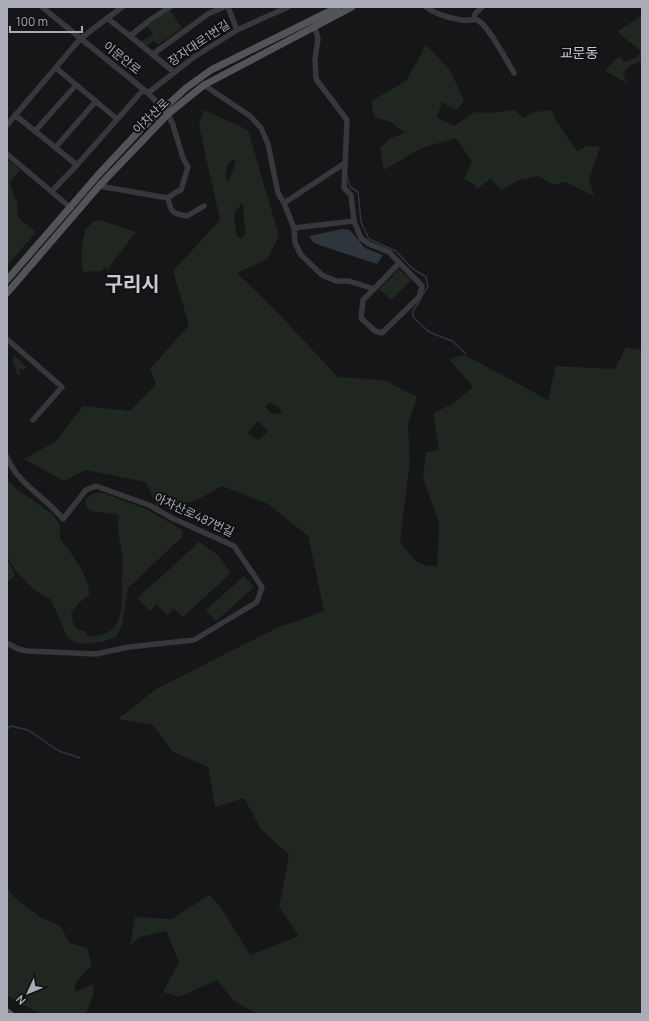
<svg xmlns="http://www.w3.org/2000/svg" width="649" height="1021" viewBox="0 0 649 1021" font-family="Manrope,'Noto Sans KR',sans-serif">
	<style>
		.green { fill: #202721; fill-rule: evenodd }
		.water { fill: #2f353c }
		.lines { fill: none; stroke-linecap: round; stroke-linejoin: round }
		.stream { stroke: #2f353c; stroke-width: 1.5 }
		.minor { stroke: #37373c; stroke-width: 5.5 }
		.major { stroke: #53545a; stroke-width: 7 }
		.labels { text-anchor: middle; stroke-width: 4; stroke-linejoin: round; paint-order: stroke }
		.street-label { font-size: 12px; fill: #a9acb6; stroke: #111012 }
		.quarter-label { font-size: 14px; fill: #c9cbd2; stroke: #111012 }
		.town-label { font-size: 20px; font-weight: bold; fill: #c9cbd2; stroke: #111012 }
	</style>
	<rect width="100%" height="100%" fill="#161517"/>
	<path class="green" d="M170 10 182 28 158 45 154 41 146 46 141 42 153 34 147 26Z
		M642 15V61L631 65 623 74 627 83 605 71 619 56 624 62 636 58 641 51 617 32Z
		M426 45 450 70 464 101 457 110 442 102 437 117 454 126 475 112 489 113 515 110 523 118 535 112 552 110 555 119 577 151 587 146 600 147 589 180 594 196 565 182 554 185 538 176 519 180 502 190 490 179 477 189 475 185 464 179 472 161 456 138 422 148 384 170 380 148 391 138 405 133 391 122 374 117 371 101 406 81Z
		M204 110 248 130 279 236 267 259 237 273 275 310 338 377 384 380 417 397 408 424 410 461 400 541C412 557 416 567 437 566L439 523 423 477 426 452 439 450 433 413 452 404 473 387 449 359 465 355 548 400 556 366 615 369 626 347 642 350V1014H258L234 1001 217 980 179 997 163 992 179 962 166 931 140 937 130 946 135 917 172 919 209 895 220 906 250 955 299 936 279 907 289 855 261 829 244 798 215 807 208 767 173 752 153 725 118 719 156 689 277 628 324 611 308 536 268 504 222 486 195 501 157 507 146 482 85 470 64 481 24 459 56 441 83 406 130 411 156 384 150 369 189 325 173 271 220 220 199 126ZM234 159 236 162 228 183C225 174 225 164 234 159ZM241 203 243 204 244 224 246 233 241 239 237 236 234 220 235 210 238 209ZM271 403 277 406 282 411 280 414 270 413 266 407 268 404ZM258 421 268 431 258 440 248 433 251 427H253Z
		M7 159 20 170 10 182 13 194 17 201 18 217 36 232 7 266Z
		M99 220 136 232 107 270 105 267 101 271H91L87 273 83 271 82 268V244L85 232 84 231 94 221Z
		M399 269 411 280 391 300 379 289Z
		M15 356 27 367 24 370 20 368 19 372 21 373 18 375 12 360Z
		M7 480 19 491 27 496 52 514 60 524V539C70 551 92 580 89 595L79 603 71 613C74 624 72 629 85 631L86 635C92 636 95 636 101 635 125 630 122 599 122 580 122 571 123 562 122 553 120 540 116 529 119 516L116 514 91 511 87 507 85 501C91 494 95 492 104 493L148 510 182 530 183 533 182 537 128 588 122 626 116 637C102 643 79 648 67 637L53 604 50 599 36 591 27 583 15 570 7 556Z
		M199 542 218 555 231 573 183 617 169 605 173 609 167 615 157 605 159 602 150 611 137 598 150 586 151 587V586Z
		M7 558 15 575 14 577 7 582Z
		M244 576 254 587 216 621 206 610Z
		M7 887 13 896 40 917 60 926 70 943 87 948 92 965 76 982 75 992 94 984 93 995 86 1014H42L22 1005 7 995Z"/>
	<path class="water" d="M342 229 350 230 365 248 383 255 377 264 319 245 313 242 309 236Z"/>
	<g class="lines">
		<path class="stream" d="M347 177 350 187 358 192 361 222 369 239 396 251 413 269 426 277 428 286 422 296
			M420 300 413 311V317L429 332 452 341 465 353
			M7 730 10 726 28 730 59 751 80 758"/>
		<path class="minor" d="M42 7 148 93 168 114 173 125 183 158 188 167 181 190 176 192 168 198 99 186
			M228 7 237 30
			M426 7C435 14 450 18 461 20 466 21 472 19 477 20 487 23 508 63 514 73
			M107 18 130 36 174 72
			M474 20 475 14 482 7
			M130 36 150 20 170 7
			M153 54 208 14 224 7
			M56 68 117 119
			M204 85 250 116 261 128 268 144 278 193 284 203 294 228 295 243 301 255 322 275 336 281H349L374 289 363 300 361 318 375 331 382 333 419 297 422 286 389 252 369 244 361 238 354 221 351 195 344 188 347 120 316 79 315 59 318 39 314 24
			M148 93 194 57 237 30 288 7
			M15 115 77 165
			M7 125 80 39 122 7
			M35 131 76 85
			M55 148 96 101
			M7 154 71 208
			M52 191 77 165 143 90
			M168 198C171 213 172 213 187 216L204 206
			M284 203 345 163
			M294 228 354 221
			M374 289 399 263
			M7 339 62 387 33 420
			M7 457C18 485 46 497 63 519L86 490 96 486 149 505 172 518 234 546 262 587 257 602 194 640 129 647 96 654 27 651 18 649 7 643"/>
		<path class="major" d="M7 280 98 175 141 129 186 88 211 70 338 7
			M7 293 99 186 168 114 204 85 352 7
			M7 1012 10 1014"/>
	</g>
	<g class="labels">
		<g class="street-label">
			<text transform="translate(199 43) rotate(-34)" y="4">장자대로1번길</text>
			<text transform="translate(122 58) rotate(39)" y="4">이문안로</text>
			<text transform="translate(151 116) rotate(-44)" y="4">아차산로</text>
			<text transform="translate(194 515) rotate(25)" y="4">아차산로487번길</text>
		</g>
		<g class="quarter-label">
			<text x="579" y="58">교문동</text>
		</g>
		<g class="town-label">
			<text x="132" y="291">구리시</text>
		</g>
	</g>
	<rect width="649" height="1021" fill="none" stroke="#a9acb6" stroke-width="16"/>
	<g transform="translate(28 993) rotate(226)" stroke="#111012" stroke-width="3" paint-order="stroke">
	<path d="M0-3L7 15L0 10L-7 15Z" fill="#a9acb6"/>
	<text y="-6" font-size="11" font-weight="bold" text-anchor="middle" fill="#a9acb6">N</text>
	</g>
	<path d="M10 26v6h72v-6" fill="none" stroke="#a9acb6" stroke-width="2"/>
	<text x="16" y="26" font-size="12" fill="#a9acb6" stroke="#111012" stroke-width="3" paint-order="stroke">100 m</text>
</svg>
